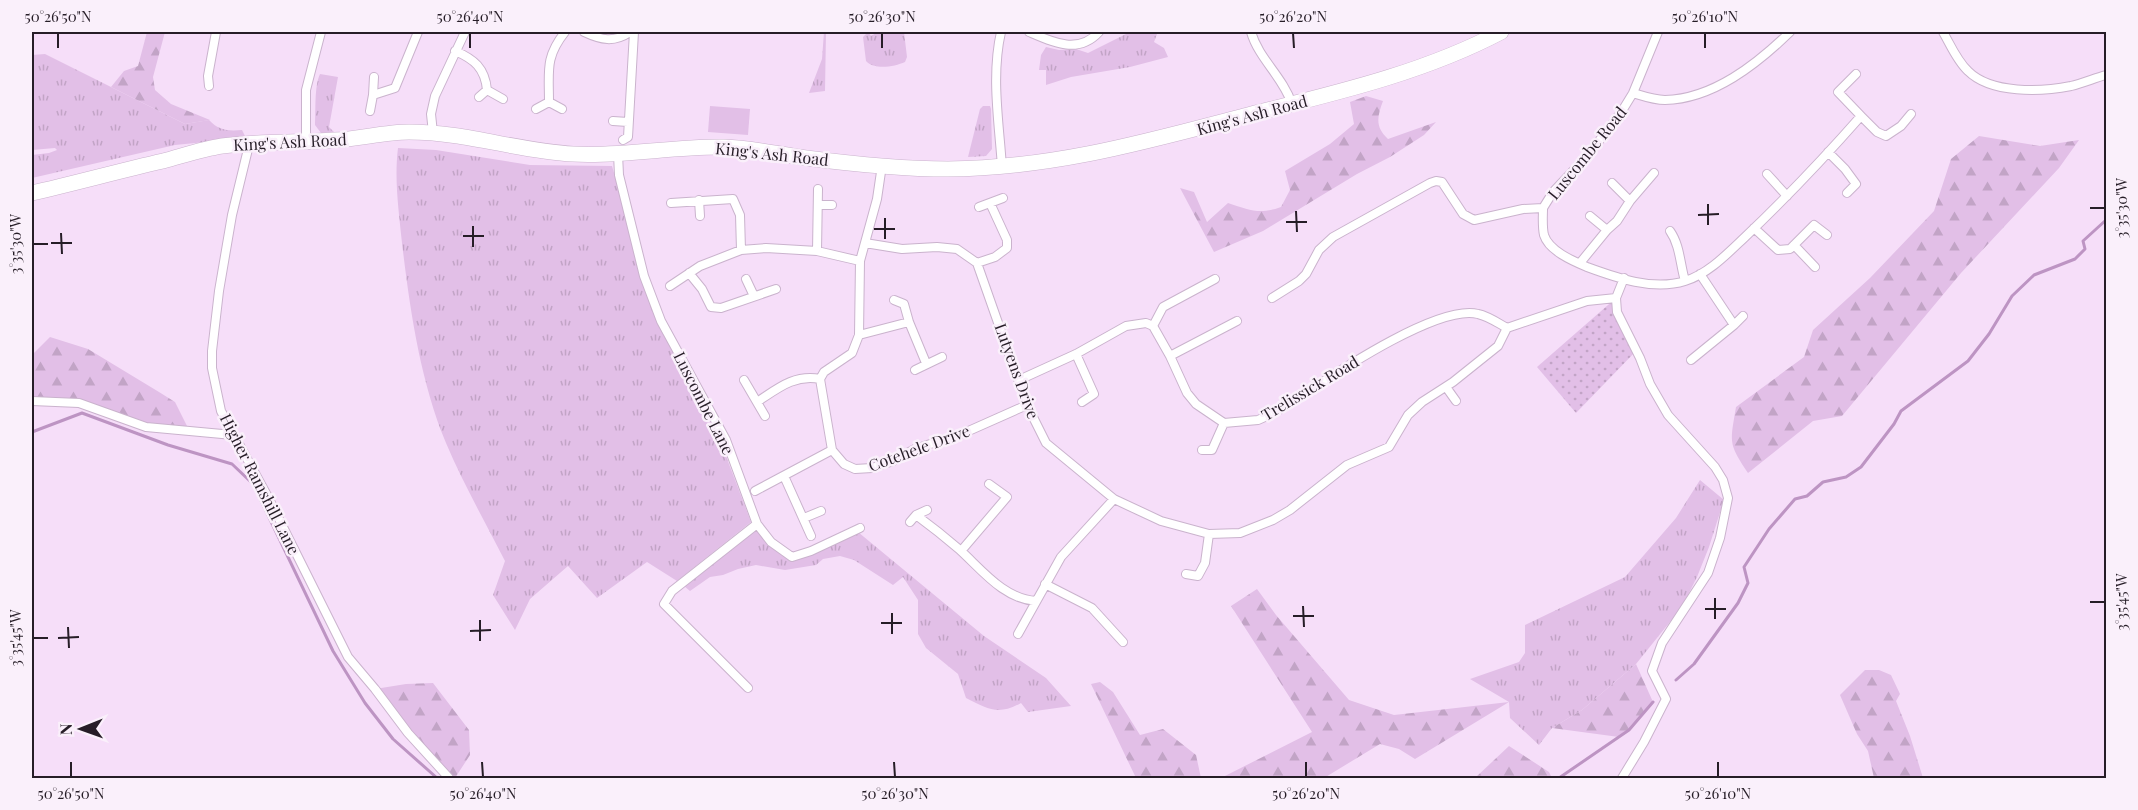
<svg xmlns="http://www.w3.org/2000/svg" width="2138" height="810" viewBox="0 0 2138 810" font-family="'Playfair Display',serif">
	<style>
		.grass { fill: url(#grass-tufts) }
		.forest { fill: url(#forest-firs) }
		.park { fill: url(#park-dots) }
		.pitch { fill: #e2bfe7 }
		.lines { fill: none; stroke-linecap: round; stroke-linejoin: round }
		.stream { stroke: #bd94c3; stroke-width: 3 }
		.street-casing { stroke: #cab3cd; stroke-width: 10 }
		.highway-casing { stroke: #cab3cd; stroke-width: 16 }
		.street { stroke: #fff; stroke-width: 8 }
		.highway { stroke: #fff; stroke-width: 15 }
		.ticks { fill: none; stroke: #261d27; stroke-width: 2 }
		.labels { text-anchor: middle; stroke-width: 5; stroke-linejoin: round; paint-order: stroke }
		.street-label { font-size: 16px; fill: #261d27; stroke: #faf0fb }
		.neatline { fill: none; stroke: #261d27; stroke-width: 2 }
		.ticks-label { font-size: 15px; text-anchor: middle; fill: #261d27 }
	</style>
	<defs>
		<pattern id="grass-tufts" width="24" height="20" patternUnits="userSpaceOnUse" patternTransform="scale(1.5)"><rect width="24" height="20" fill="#e2bfe7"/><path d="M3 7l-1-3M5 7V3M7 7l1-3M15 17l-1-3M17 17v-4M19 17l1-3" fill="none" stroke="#c2a4c6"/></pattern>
		<pattern id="forest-firs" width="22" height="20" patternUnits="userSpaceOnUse" patternTransform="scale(1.5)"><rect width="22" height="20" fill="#e2bfe7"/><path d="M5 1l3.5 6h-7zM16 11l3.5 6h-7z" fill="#c2a4c6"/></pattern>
		<pattern id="park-dots" width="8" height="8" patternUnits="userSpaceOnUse" patternTransform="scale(1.5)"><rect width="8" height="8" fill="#e2bfe7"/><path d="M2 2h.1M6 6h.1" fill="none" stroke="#c2a4c6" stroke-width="1.8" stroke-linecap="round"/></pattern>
	</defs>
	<rect width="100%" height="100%" fill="#f6def9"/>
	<path class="grass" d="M824 32H826L825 91 809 93 822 59Z
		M868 32 871 36 878 32H904L907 57 905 62C894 67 874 70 866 61L863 37Z
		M1130 32H1152L1157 34 1154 42 1164 48 1168 57 1130 67 1071 77 1046 85V70H1039L1041 55 1046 47 1059 50 1076 49 1088 53Z
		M45 54 185 124 209 120C219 131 229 131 242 130L246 138 175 145 32 178V155L49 153 57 150 55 148 32 150V55Z
		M320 74 338 77 329 127 334 132 321 133 315 125C316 111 314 87 320 74Z
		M983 106H990L991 109 992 149 986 156 968 157 980 109Z
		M398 148 436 150 530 165 612 166 658 322 721 443 751 522 677 581 647 562 597 598 568 566 530 599 515 630 493 595 505 561C485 522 463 483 446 443 420 380 410 310 402 243 399 212 394 180 398 148Z
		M1700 480 1724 500 1709 547 1697 577 1682 607 1636 664 1582 710 1552 728 1539 745 1510 718 1509 702 1470 679 1519 662 1525 653V625L1625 577 1676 518Z
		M756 527 789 559 858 532 984 636 1046 678 1071 706 1028 712 1021 703C998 716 988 709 966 698L958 674 926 648 918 634V600L903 577 893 585 854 560 840 556 823 559 816 565 785 570 756 565 738 569 723 575 710 577 690 591 684 586Z"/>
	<path class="forest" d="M147 32H165L153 77 155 90 171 104 210 120 185 124 111 87 124 71 138 66Z
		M1366 96 1383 101C1377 117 1375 127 1388 139L1436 122 1424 135 1390 157 1357 174 1263 231 1214 252 1180 188 1194 192 1207 222 1228 203C1250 210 1259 215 1281 207L1290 190 1285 171 1330 144 1354 124 1350 102Z
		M1979 136 2040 146 2079 140 2059 168 1961 273 1842 416 1813 421 1748 473C1728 443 1730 443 1736 407L1804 357 1813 330 1870 278 1934 211 1951 159Z
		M50 337 88 349 159 392 175 402 189 430 160 428 79 403 32 401V355Z
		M1257 589 1276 615 1349 700 1394 715 1509 702 1415 759 1399 749 1380 744 1324 778H1221L1312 732 1231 606Z
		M1636 664 1653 702 1629 730 1619 737 1552 728 1582 710Z
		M1865 670H1879L1891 675 1900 694 1896 701 1910 736 1923 778H1874L1868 751 1857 734 1840 695Z
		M1100 682 1113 692 1140 735 1163 729 1196 755 1201 778H1136L1091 684Z
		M433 683 469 730 470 755 455 778H449L375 689 406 684Z
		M1509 746 1549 772 1552 778H1475Z"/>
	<path class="park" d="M1616 298 1636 351 1576 413 1537 367Z"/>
	<path class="pitch" d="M710 106 750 109 748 135 708 132Z"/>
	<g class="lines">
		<path class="stream" d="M32 432 82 413 168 445 232 464 253 484 333 651 365 703 393 739 437 778
			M1676 680 1694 664 1738 603 1748 583 1744 567 1769 529 1795 499 1807 496 1823 482 1846 477 1861 467 1894 424 1901 411 1968 361 1989 334 2012 296 2034 275 2075 259 2085 249 2083 241 2106 220
			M1559 778 1629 730 1653 702"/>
		<defs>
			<path id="street" d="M584 32C601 40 614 43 630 32
				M1001 32C991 76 999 122 1002 167
				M1029 32C1052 42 1078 55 1099 32
				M1251 32C1259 59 1283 77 1292 104
				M1943 32C1950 44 1957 61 1968 71 1991 94 2041 92 2071 86 2083 83 2095 78 2106 75
				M455 51C474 59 485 68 487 90L479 97
				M209 86 208 76 216 32
				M487 90 503 99
				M1633 93C1643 96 1654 100 1665 100 1713 99 1757 64 1790 32
				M373 95 374 77
				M536 109 549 102
				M562 109 549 102C549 71 545 57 565 32
				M370 111 373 95 395 88 418 32
				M1861 116 1877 132 1886 136 1901 126 1911 114
				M613 121 628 122
				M433 133 431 114 435 96 465 32
				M623 140 628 137 634 32
				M306 141V90L321 32
				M249 145 232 215 219 291 212 351V368L221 411 269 499 348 657 375 689 408 733 449 778
				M1828 152 1845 169 1856 184 1847 193
				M618 154 619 175 644 276 661 321 726 440 757 524 771 542 792 557 811 551 860 528
				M882 165 877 199 860 261 859 335 852 353 824 372 820 379 832 450 844 464 855 469 872 468 893 461 915 449 964 433 1027 405
				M1767 174 1787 196
				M1612 183 1630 201
				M699 200 700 216
				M671 203 733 199 740 215 741 250
				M818 205H832
				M979 207 1003 198
				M1543 208C1543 216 1542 226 1544 235 1549 251 1573 261 1587 267 1617 278 1653 291 1685 281 1708 274 1727 254 1744 238 1785 199 1824 158 1861 116L1838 92 1856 74
				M1543 208 1553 192 1589 154 1622 111 1633 93 1658 32
				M1590 216 1607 230
				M1754 228 1778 250 1790 249 1814 225 1827 235
				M1670 231C1680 245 1680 264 1685 281
				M865 243 902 249 937 247 957 249 977 263 1027 405 1046 443 1114 499 1161 521 1209 534 1240 533 1273 520 1290 510 1347 465 1389 447 1408 415 1422 402 1453 382 1498 346 1507 328 1587 301 1616 298
				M1794 245 1815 267
				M817 251 818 189
				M977 263 995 257 1007 248V240L990 203
				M1580 263 1607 230 1617 221 1630 201 1654 173
				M689 273 702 289 711 307 721 308 776 289
				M746 279 754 296
				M670 286 700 266 741 250 766 248 817 251 860 261
				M1272 298 1299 281 1306 274 1319 250 1333 237 1430 183 1436 181 1442 182 1463 214 1474 220 1523 209 1543 208
				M894 300 904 304 909 322 926 363
				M1734 325 1743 316
				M1153 326 1163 307 1215 279
				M859 335 909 322
				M1076 354 1094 394 1082 402
				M1170 356 1237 321
				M1691 360 1734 325 1700 274
				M915 370 942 357
				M744 380 765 416
				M1019 380 1076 354 1126 326 1146 323 1153 326 1170 356 1187 393 1196 404 1224 423 1258 420 1274 413C1314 388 1434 303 1478 314 1488 316 1498 323 1507 328
				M1446 387 1456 401
				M32 401 79 403 146 427 233 435
				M757 402C777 389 794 374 820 379
				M1202 450H1212L1224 423
				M784 476 811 536
				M755 491 832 450
				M916 515C931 526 946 538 960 550 982 570 1004 599 1036 601
				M804 518 821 511
				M910 522 916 515 927 510
				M961 551 1007 497 989 484
				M1186 574 1198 576 1205 563 1209 534
				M1045 584 1092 608 1123 642
				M1018 634 1061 557 1114 499
				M748 688 664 604 672 591 757 524
				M1622 778 1644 742 1666 699 1652 671 1662 643 1708 573 1720 538 1728 498 1723 480 1715 467 1668 415 1650 384 1640 358 1617 312 1616 298 1624 278"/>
			<path id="highway" d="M32 193C76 183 119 171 163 161 182 156 202 149 222 146 259 141 297 143 335 140 359 139 385 132 409 132 465 132 518 151 573 154 624 157 673 146 724 147 752 148 778 154 806 158 853 164 901 169 948 169 1053 168 1145 142 1244 116 1331 94 1421 74 1501 32"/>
		</defs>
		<use href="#street" class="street-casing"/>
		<use href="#highway" class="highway-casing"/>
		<use href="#street" class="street"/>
		<use href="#highway" class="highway"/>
	</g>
	<path class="ticks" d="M58 33V48M470 33V48M882 33V48M1293 33 1294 48M1705 33V48M1708 204V225M2090 208H2105M1296 211 1297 232M1698 215 1719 214M885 218V239M1286 222H1307M473 226V247M874 229H895M61 233 62 254M463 236H484M51 243H72M33 244H48M1715 598V619M2090 602H2105M1303 606 1304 627M1705 609H1726M892 613V634M1293 616H1314M480 620V641M881 623H902M68 627 69 648M470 631 491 630M33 638H48M58 638 79 637M71 762V777M482 762 483 777M894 762 895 777M1306 762V777M1718 762V777"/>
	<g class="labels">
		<g class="street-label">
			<text transform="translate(1252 115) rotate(-15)" y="6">King's Ash Road</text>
			<text transform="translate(290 142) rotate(-3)" y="6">King's Ash Road</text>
			<text transform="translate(1587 153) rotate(-51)" y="6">Luscombe Road</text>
			<text transform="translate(772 154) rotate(6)" y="6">King's Ash Road</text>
			<text transform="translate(1017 371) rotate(70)" y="6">Lutyens Drive</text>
			<text transform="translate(1310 388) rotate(-31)" y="6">Trelissick Road</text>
			<text transform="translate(704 403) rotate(63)" y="6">Luscombe Lane</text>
			<text transform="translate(919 448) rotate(-20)" y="6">Cotehele Drive</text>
			<text transform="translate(260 484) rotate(63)" y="6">Higher Ramshill Lane</text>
		</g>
	</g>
	<rect width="2138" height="810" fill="none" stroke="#faf0fb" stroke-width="66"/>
	<g transform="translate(81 729) rotate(269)" stroke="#faf0fb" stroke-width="4.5" paint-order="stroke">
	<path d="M0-4.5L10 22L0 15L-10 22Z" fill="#261d27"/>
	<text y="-9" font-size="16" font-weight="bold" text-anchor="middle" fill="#261d27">N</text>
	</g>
	<rect x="33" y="33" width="2072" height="744" class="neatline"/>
	<g class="ticks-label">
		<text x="58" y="22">50°26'50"N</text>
		<text x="470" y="22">50°26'40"N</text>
		<text x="882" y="22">50°26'30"N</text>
		<text x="1293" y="22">50°26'20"N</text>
		<text x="1705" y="22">50°26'10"N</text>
		<text transform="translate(2122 208) rotate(-90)" y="5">3°35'30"W</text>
		<text transform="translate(16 244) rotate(-90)" y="5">3°35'30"W</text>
		<text transform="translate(2122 602) rotate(-90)" y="5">3°35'45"W</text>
		<text transform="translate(16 638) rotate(-90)" y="5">3°35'45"W</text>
		<text x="71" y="799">50°26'50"N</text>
		<text x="483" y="799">50°26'40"N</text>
		<text x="895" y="799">50°26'30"N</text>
		<text x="1306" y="799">50°26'20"N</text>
		<text x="1718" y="799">50°26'10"N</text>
	</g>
</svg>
